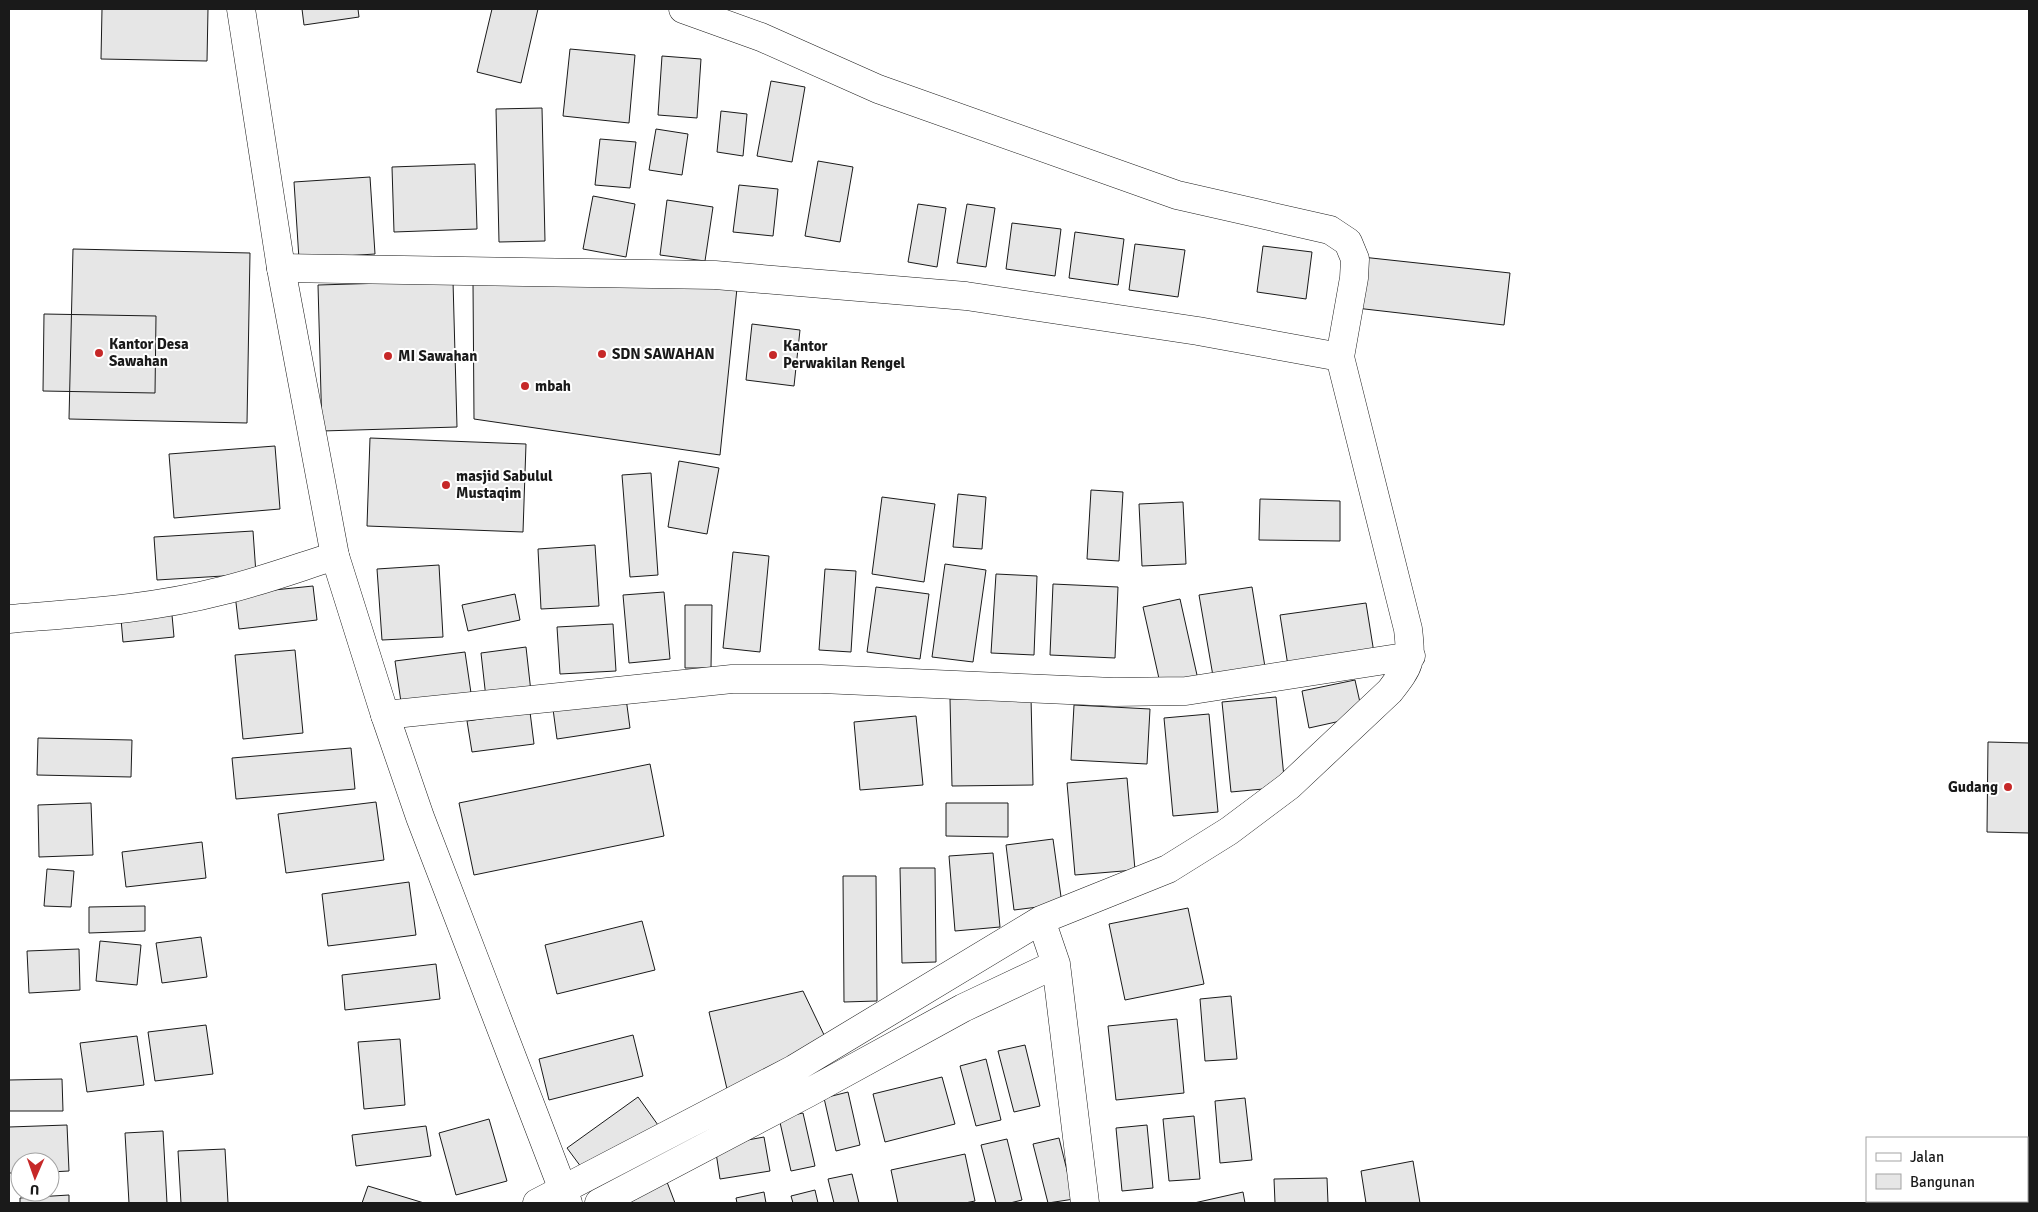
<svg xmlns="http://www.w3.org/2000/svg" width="2038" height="1212" viewBox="0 0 2038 1212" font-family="Signika,sans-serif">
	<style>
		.building { fill: #e6e6e6; stroke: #1a1a1a }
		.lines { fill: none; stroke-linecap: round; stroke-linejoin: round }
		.street-casing { stroke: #1a1a1a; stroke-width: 29 }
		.secondary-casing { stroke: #1a1a1a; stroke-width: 29 }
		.street { stroke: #fff; stroke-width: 28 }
		.secondary { stroke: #fff; stroke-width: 28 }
		.poi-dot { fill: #c62828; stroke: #fff; stroke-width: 2 }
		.labels { text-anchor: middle; stroke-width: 4; stroke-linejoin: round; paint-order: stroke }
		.poi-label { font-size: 15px; font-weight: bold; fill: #1a1a1a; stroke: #fff; text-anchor: start }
	</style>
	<rect width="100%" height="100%" fill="#fff"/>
	<path class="building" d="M102 9H208L207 61 101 59Z
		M302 9H358L359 17 304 25Z
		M492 9H538L521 83 477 72Z
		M570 49 635 55 629 123 563 116Z
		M662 56 701 59 697 118 658 115Z
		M771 81 805 87 792 162 757 156Z
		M542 108 545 241 499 242 496 109Z
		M721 111 747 114 743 156 717 152Z
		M656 129 688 134 682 175 649 170Z
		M600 139 636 142 630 188 595 185Z
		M818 161 853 167 840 242 805 236Z
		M475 164 477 229 394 232 392 167Z
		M370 177 375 254 299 259 294 182Z
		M739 185 778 189 773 236 733 232Z
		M593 196 635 204 626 257 583 249Z
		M667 200 713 207 705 261 660 255Z
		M918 204 946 208 937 267 908 262Z
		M967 204 995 208 986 267 957 263Z
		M1012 223 1061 229 1055 276 1006 269Z
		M1075 232 1124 239 1118 285 1069 278Z
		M1135 244 1185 250 1178 297 1129 290Z
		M1263 246 1312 252 1306 299 1257 292Z
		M73 249 250 253 247 423 69 419Z
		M1362 257 1510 273 1504 325 1356 308Z
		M453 281 457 427 322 431 318 285Z
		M473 283 737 288 720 455 474 419Z
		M44 314 156 316 155 393 43 391Z
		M752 324 800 330 794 386 746 380Z
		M370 438 526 444 523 532 367 526Z
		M275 446 280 509 174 518 169 454Z
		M679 461 719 468 707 534 668 527Z
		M651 473 658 575 630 577 622 475Z
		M1091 490 1123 492 1119 561 1087 559Z
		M958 494 986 497 982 549 953 547Z
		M882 497 935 504 924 582 872 574Z
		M1260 499 1340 501V541L1259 540Z
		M1183 502 1186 564 1142 566 1139 504Z
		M253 531 256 574 157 580 154 537Z
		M595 545 599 606 541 609 538 549Z
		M733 552 769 556 760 652 723 648Z
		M945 564 986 570 973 662 932 657Z
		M439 565 443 637 382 640 377 569Z
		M825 569 856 571 851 652 819 650Z
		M996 574 1037 576 1034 655 991 653Z
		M1053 584 1118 587 1115 658 1050 655Z
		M313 586 317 620 239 629 235 594Z
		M876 587 929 594 920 659 867 652Z
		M1252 587 1265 667 1213 676 1199 595Z
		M664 592 670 659 629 663 623 595Z
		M515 594 520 620 468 631 462 605Z
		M1180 599 1199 684 1162 692 1143 607Z
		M1366 603 1374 653 1288 666 1280 615Z
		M685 605H712L711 668H685Z
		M172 615 174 637 123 642 121 619Z
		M613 624 616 671 560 674 557 627Z
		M526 647 531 692 486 698 481 653Z
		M295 650 303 733 243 739 235 655Z
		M465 652 471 693 401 702 395 661Z
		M1355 680 1363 716 1309 728 1302 691Z
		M1031 697 1033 785 952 786 950 699Z
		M1276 697 1285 787 1231 792 1222 702Z
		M626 698 630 728 557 739 553 709Z
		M1074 705 1150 709 1147 764 1071 760Z
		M530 712 534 744 472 752 467 721Z
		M1209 714 1218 812 1173 816 1164 718Z
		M916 716 923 785 860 790 854 722Z
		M38 738 132 740 131 777 37 775Z
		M1988 742 2029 743V833L1987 832Z
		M351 748 355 789 236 799 232 758Z
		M650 764 664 836 474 875 459 803Z
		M1127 778 1135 870 1075 875 1067 783Z
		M376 802 384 860 286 873 278 814Z
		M91 803 93 855 39 857 38 805Z
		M946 803H1008V837L946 836Z
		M1053 839 1062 904 1014 910 1006 845Z
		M202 842 206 878 126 887 122 852Z
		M993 853 1000 927 955 931 949 856Z
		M900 868H935L936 962 902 963Z
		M47 869 74 871 71 907 44 906Z
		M843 876H876L877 1001 844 1002Z
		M409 882 416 935 328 946 322 894Z
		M145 906V931L89 933V907Z
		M1188 908 1204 984 1125 1000 1109 924Z
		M642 921 655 970 557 994 545 945Z
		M201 937 207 977 162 983 156 943Z
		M100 941 141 945 137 985 96 981Z
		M79 949 80 990 29 993 27 951Z
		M436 964 440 999 345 1010 342 975Z
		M803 991 826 1039 727 1089 709 1012Z
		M1231 996 1237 1059 1205 1061 1200 999Z
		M1177 1019 1184 1093 1116 1100 1108 1026Z
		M206 1025 213 1074 155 1081 148 1032Z
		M633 1035 643 1076 549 1100 539 1059Z
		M137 1036 144 1085 87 1092 80 1043Z
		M400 1039 405 1105 364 1109 358 1042Z
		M1025 1045 1040 1106 1014 1112 998 1051Z
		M986 1059 1001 1120 976 1126 960 1066Z
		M942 1077 955 1124 885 1142 873 1094Z
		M62 1079 63 1111H9V1080Z
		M848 1092 860 1145 836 1151 824 1098Z
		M638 1097 658 1125 587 1175 567 1148Z
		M1245 1098 1252 1160 1220 1163 1215 1101Z
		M803 1113 815 1166 791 1171 779 1118Z
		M1194 1116 1200 1179 1169 1181 1163 1119Z
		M489 1119 507 1181 456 1195 439 1133Z
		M67 1125 69 1171 50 1172V1162H20V1173H9V1127Z
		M1147 1125 1153 1188 1122 1191 1116 1128Z
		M426 1126 431 1156 356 1166 352 1135Z
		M163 1131 167 1203H129L125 1133Z
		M764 1137 770 1171 720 1179 715 1146Z
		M1059 1138 1074 1199 1048 1203 1033 1144Z
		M1007 1139 1022 1200 1010 1203H996L981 1145Z
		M225 1149 228 1203H181L178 1151Z
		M965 1154 975 1201 965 1203H898L891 1170Z
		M1413 1161 1420 1203H1366L1361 1171Z
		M852 1174 859 1203H834L828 1179Z
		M1327 1178 1328 1203H1275L1274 1179Z
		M667 1182 675 1203H618Z
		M368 1186 424 1203H362Z
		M815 1190 818 1203H793L791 1196Z
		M764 1192 766 1203H737L736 1198Z
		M1243 1192 1245 1203H1194Z
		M69 1195V1203H20V1198Z
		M1907 1201H1966V1203H1907Z"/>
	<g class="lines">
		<defs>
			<path id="street" d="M281 268 715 275 966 296 1198 331 1340 357
				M9 619C79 613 152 609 221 591 259 582 297 568 335 556
				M385 715 732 679H821L1114 692 1186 691 1411 656
				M1041 920 1056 964 1085 1203
				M537 1203 794 1069 1041 920 1168 869 1229 831 1289 786 1390 691C1410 665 1412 662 1408 629L1340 357 1354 278 1355 259 1348 242 1330 230 1177 195 878 89 761 37 683 9
				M599 1203 808 1093 963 1008 1056 964"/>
			<path id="secondary" d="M241 9 281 268 335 556 385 715 420 817 568 1203"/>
		</defs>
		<use href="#street" class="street-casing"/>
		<use href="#secondary" class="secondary-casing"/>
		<use href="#street" class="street"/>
		<use href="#secondary" class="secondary"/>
	</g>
	<g class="poi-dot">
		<circle cx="99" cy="353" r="5"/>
		<circle cx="602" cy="354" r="5"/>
		<circle cx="773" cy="355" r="5"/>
		<circle cx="388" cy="356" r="5"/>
		<circle cx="525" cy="386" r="5"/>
		<circle cx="446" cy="485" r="5"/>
		<circle cx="2008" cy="787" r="5"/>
	</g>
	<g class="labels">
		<g class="poi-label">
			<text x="109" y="349">Kantor Desa<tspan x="109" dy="17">Sawahan</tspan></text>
			<text x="783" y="351">Kantor<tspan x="783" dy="17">Perwakilan Rengel</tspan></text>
			<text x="612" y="359">SDN SAWAHAN</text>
			<text x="398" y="361">MI Sawahan</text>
			<text x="535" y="391">mbah</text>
			<text x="456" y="481">masjid Sabulul<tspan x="456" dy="17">Mustaqim</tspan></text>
			<text x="1998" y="792" text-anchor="end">Gudang</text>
		</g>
	</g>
	<rect width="2038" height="1212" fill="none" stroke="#1a1a1a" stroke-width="20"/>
	<rect x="1866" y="1137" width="162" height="65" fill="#ffffff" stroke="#a3a3a3"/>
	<rect x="1876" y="1153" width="25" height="8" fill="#ffffff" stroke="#a3a3a3"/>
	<text x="1910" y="1162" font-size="15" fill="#1a1a1a">Jalan</text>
	<rect x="1876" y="1174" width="25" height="15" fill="#e6e6e6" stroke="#a3a3a3"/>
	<text x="1910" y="1187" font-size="15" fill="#1a1a1a">Bangunan</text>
	<g transform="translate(35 1177) rotate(182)"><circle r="24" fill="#ffffff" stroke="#a3a3a3"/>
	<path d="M0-4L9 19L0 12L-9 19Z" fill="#c62828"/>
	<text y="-8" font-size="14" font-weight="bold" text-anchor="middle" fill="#1a1a1a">U</text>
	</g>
</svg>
